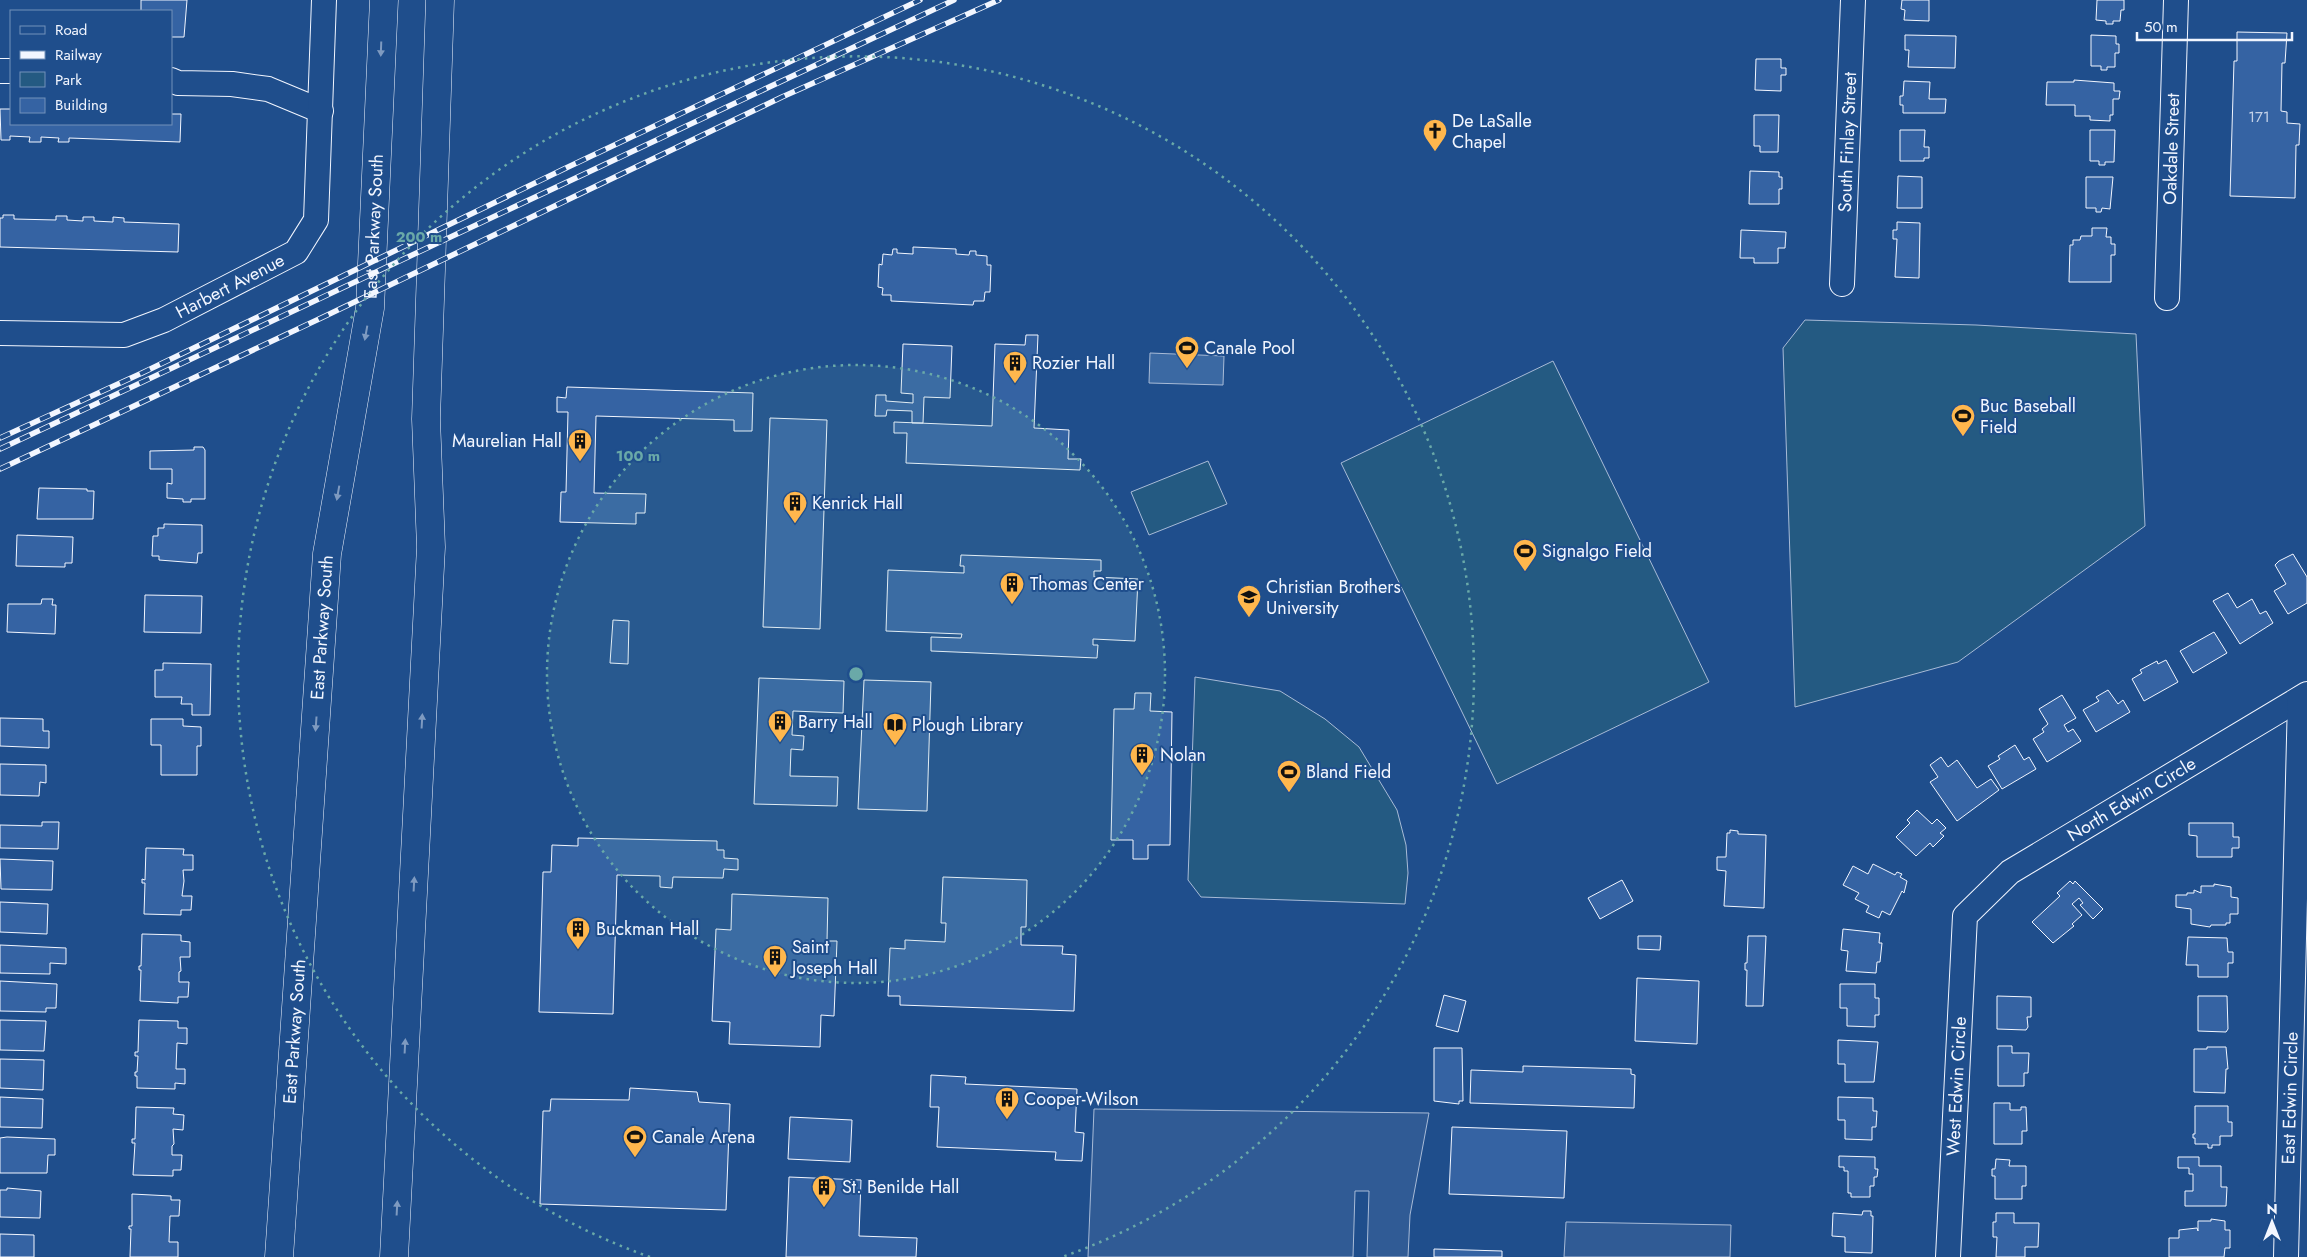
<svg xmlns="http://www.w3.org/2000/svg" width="2307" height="1257" viewBox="0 0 2307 1257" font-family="Jost,sans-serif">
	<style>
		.green { fill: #245a82; stroke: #a8bbd7 }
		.parking { fill: #305b95; stroke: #a8bbd7 }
		.water { fill: #3b69a3; stroke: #a8bbd7 }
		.building { fill: #3563a3; stroke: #f2f6ff }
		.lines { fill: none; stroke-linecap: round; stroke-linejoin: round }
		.minor-casing { stroke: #f2f6ff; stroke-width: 26 }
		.major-casing { stroke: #f2f6ff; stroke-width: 29 }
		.minor { stroke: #1f4e8c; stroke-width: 24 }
		.major { stroke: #1f4e8c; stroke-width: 28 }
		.rail-casing { stroke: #f2f6ff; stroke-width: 5.5 }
		.rail { stroke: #1f4e8c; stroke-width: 4; stroke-dasharray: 11; stroke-linecap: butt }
		.oneway { fill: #7e9ac0 }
		.ring { fill: none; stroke: #6aa9a8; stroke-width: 2.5; stroke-dasharray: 2.5 5 }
		.labels { text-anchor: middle; stroke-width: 4; stroke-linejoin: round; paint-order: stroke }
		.number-label { font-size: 15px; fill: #c3d1e8 }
		.poi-label { font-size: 18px; fill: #f2f6ff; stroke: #1f4e8c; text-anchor: start }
		.street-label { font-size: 18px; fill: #f2f6ff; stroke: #1f4e8c }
		.centre { fill: #6aa9a8; stroke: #1f4e8c; stroke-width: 2.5 }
		.ring-label { font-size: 15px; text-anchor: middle; font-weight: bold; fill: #6aa9a8; stroke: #1f4e8c; stroke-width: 4; stroke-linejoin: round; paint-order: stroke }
	</style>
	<rect width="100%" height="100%" fill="#1f4e8c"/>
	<path class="green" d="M1805 320 1976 325 2136 334 2145 526 1958 662 1795 707 1783 348Z
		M1553 361 1709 682 1497 784 1341 463Z
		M1208 461 1227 504 1149 535 1131 492Z
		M1195 677 1280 691 1325 719 1359 747 1397 810 1406 845 1408 873 1405 904 1201 897 1188 880Z"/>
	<path class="parking" d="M1094 1109 1429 1113 1410 1215 1408 1257H1367L1369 1191H1355L1353 1257H1088Z
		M1566 1222 1731 1225 1730 1257H1564Z"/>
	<path class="water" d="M1150 353 1224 356 1223 385 1149 383Z"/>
	<path class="building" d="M141 0H187L184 37H171V11H141Z
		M1902 0H1929V21L1904 20 1905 10 1901 9Z
		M2097 0H2124V10H2121L2120 21H2113V24H2106V21L2096 20Z
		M2237 32 2287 33 2285 63H2282L2281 111 2287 112V123L2300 124 2299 145H2296L2295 198 2230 196 2234 61H2237Z
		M1905 35 1956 36 1955 68 1908 67 1909 50H1905Z
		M2091 35 2116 36V44H2119V53H2115V67H2107V70H2101V66H2091Z
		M1756 59H1781V68H1786V75H1781V91L1755 90Z
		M2074 80 2114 83V91H2120L2119 99H2113V115H2110V121L2090 120V116H2075V105H2046L2047 82H2074Z
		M1904 81 1930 82 1929 99H1946L1945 113H1903V105H1900V96H1903Z
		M0 109H11V124H171V114H181L180 142 69 138V142H58L59 138 41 137V142H29L30 137 10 136V140H1Z
		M1754 115H1779L1778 152H1760V146H1754Z
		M1900 130H1925L1924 147H1929V158H1924V161H1900Z
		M2090 130H2115L2114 162H2105V165H2099V161H2090Z
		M1750 171 1779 172V177H1782V189H1779V204H1749Z
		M1898 176 1922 177V208H1897Z
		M2086 177H2113L2110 209 2102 208 2101 212H2096V208H2086Z
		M3 215H14V219L56 220V216H67V220L83 221V217H94V221L113 222V217L124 218V222L179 224 178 252 0 247V218H3Z
		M1897 222 1920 223 1919 278 1895 277 1897 239H1893V230H1897Z
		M2092 228H2107L2106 237H2111V244H2115V255H2111V282H2069L2070 245H2073V240H2080L2081 236H2092Z
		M1741 230 1786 232 1785 248H1778V263H1754V258H1740Z
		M913 247 956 249V254L969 255 970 251H976V255L987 256V265H991L990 292H985L984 301H974L973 305 891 301V295H882L883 288 878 287 879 264 882 265 883 254 892 255 893 249H897V253L913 254Z
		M1026 335H1038L1034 428 1069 430 1068 459H1081L1080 470 906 463 907 433H894V422L992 426 995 344 1025 345Z
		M903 344 952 346 950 398 924 397 923 423H912V411L887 410 886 416H875L876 395H886V401L913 403V394L901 393Z
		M567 387 753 393 752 431H734V420L596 416 594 493 646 494 645 513H636V524L560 522 561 492H566L568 412H557V397L566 398Z
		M770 418 827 420 820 629 763 627Z
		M194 447H203L205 450V499H191V502H183V499L167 498V483L172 484V469H150V451L194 450Z
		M39 488 87 489V491H94L93 519H37Z
		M164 524 202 525V553H198L197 563 159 560V556H152L153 536H158V528H164Z
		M17 535 73 537 72 563H65V567L16 566Z
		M2293 554 2307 577V603L2288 614 2274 591 2286 584 2275 565 2279 561Z
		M961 555 1101 560V571H1094V577L1138 579 1135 641 1093 639V645H1098L1097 658 931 651V637L961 638 962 634 886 631 888 570 964 573V566H960Z
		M2228 593 2237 608 2252 599 2260 614 2266 611 2273 623 2240 644 2213 601Z
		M145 595 202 596 201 633 144 632Z
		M42 599H53L52 605H56L55 634 7 632 8 604H41Z
		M613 620 629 621 628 664 610 663Z
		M2214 632 2227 653 2193 673 2180 651Z
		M2166 660 2178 682 2144 701 2132 679 2142 673 2140 670 2157 661 2158 664Z
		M163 663 211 664 210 715H192V704H181L182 697H155V670H163Z
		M759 678 844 681 843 713 793 711 792 735 804 736 803 750 791 749 790 776 838 777 837 806 754 804Z
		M864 680 931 682 927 811 858 809Z
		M2108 690 2118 704 2123 700 2130 712 2096 732 2083 710 2099 701 2096 697Z
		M1135 693H1151L1150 711 1172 712 1170 845H1148V859H1133V840H1111L1114 709H1134Z
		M2062 695 2076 718 2064 725 2068 732 2073 729 2081 741 2047 762 2033 739 2044 732 2042 729 2048 724 2039 709Z
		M0 718 43 719V731H49V748L0 746Z
		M151 719H183V726L201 727V746H197V775H161V745H151Z
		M2015 745 2024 760 2029 757 2036 769 2002 789 1988 766 2000 759 1998 756Z
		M1941 757 1948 767 1957 760 1977 788 1991 779 1999 790 1957 821 1930 782 1938 777 1930 765Z
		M0 764 46 765V783L40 782 39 796 0 795Z
		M1917 810 1932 824 1937 819 1946 828 1940 833 1944 836 1933 847 1930 843 1916 856 1896 837 1910 823 1907 820Z
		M42 822H59L58 849 0 848V825L42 826Z
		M2189 823H2233V837H2239V848H2232V857H2197V836L2189 835Z
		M1730 830 1738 831V834L1766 835 1764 908 1724 906 1726 871 1717 870V857H1726L1727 833H1730Z
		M578 838 717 841V850H724V858L738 859V870L724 869 723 878 673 877 672 888 660 887V876L617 875 613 1014 539 1012 543 872H551L552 845 578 846Z
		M146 848 184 849 183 855H193V870H183L184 881 182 896H192L191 910H181V915L144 914 145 883H142V879L145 880Z
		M0 859 53 861 52 890 1 889Z
		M1873 864 1895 875 1897 872 1902 874 1900 877 1907 881 1904 893 1902 891 1890 915 1882 911 1879 918 1866 912 1869 906 1855 899 1859 893 1843 885 1853 866 1868 874Z
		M943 877 1027 880 1026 927H1021V945L1063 946 1062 954 1076 955 1074 1011 900 1005V996H888L890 948 905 949V940L945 942 946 923H941Z
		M1622 880 1633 901 1600 919 1588 898Z
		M2070 881 2073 884 2075 881 2103 909 2093 919 2080 905 2083 903 2079 898 2072 904 2082 915 2072 924 2074 926 2053 943 2032 922 2060 896 2057 893Z
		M2214 884 2231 887V897L2238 898V914H2230V923H2226V925H2211L2210 927 2191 924V909L2176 907V895H2187V893H2194V890L2201 893V886H2214Z
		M732 894 828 898 827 941H837L834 1016 821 1015 820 1047 729 1044 730 1022 712 1021 716 929 731 930Z
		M0 902 48 904 47 934 0 932Z
		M1843 929 1880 933 1879 943H1882L1880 962H1877L1876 973 1846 971 1848 951 1841 950Z
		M142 934 181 935V941L190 942V957H180L181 971 179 972V982H189L188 997H178V1003L140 1001 141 970H139V966H141Z
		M1638 936H1661L1660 950 1638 949Z
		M1748 936H1766L1763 1006H1746L1747 970H1745V963H1747Z
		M2188 937 2227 938 2228 952H2233V963H2228V977H2198V965H2186Z
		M0 945 66 948V964L50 963V974L0 973Z
		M1637 978 1699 981 1697 1044 1635 1041Z
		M0 981 57 984 56 1008H46V1012L0 1011Z
		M1840 984H1875V998H1879V1015H1875V1027L1847 1026V1008H1840Z
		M1444 995 1466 1001 1458 1032 1436 1026Z
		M1997 996 2031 997V1017H2027L2028 1027 2026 1030 1997 1029Z
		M2198 996H2227L2228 1029 2226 1032 2198 1031Z
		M0 1020 46 1021 44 1051 0 1050Z
		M139 1020 178 1021V1028H187V1044L177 1043 176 1069H185V1084L175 1083V1089L137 1088V1076H135V1072H137L138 1056H135V1052H138Z
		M1838 1040 1878 1042 1874 1082H1845V1064H1838Z
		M1998 1046H2012V1053H2029L2028 1073H2024V1086H1998Z
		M2207 1047H2226L2228 1069H2226L2225 1093 2194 1092V1049H2207Z
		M1434 1048H1462L1463 1101H1459V1104L1434 1101Z
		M0 1059 44 1060 43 1090 0 1088Z
		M1523 1066 1631 1069V1074L1635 1075 1634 1108 1470 1103 1471 1070 1523 1072Z
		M931 1075 966 1077 965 1084 1077 1089 1075 1132 1084 1133 1082 1161 1055 1160 1056 1152 937 1147 939 1107H930Z
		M630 1088 697 1092 699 1102 730 1104 726 1210 540 1204 543 1111H550L551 1099 629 1100Z
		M0 1097 43 1099 42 1128 0 1127Z
		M1838 1097 1873 1098V1111H1877L1876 1127H1872V1140L1845 1139V1120H1838Z
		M1994 1103H2010V1110H2021V1107H2026L2027 1131H2022V1144H1994Z
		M2195 1106H2228V1122H2232V1136H2220V1145H2212V1148H2208V1144H2195V1138H2193V1134H2195Z
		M136 1107 174 1108 173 1114 184 1115 183 1130 173 1129 174 1144 172 1146V1155H182L181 1170H173V1176L133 1175 135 1143H132V1139H135Z
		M790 1117 852 1120 850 1162 788 1159Z
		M1452 1127 1567 1131 1564 1198 1449 1194Z
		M7 1137 55 1139V1155H48L47 1173H0V1138Z
		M1839 1156 1875 1157V1169H1878L1877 1177H1874V1186H1870V1197H1851V1193H1848V1171H1844V1167H1839Z
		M2178 1157H2199V1166H2221V1187H2227L2226 1206H2185V1191H2193V1174H2189V1168H2178Z
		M1996 1159 2010 1160 2009 1166H2026V1186H2022V1199H1995V1176H1992V1169H1995Z
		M789 1177 861 1180 859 1236 917 1238 916 1257H786Z
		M7 1188 41 1191 40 1218 0 1217V1190H7Z
		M132 1194 171 1196V1200H180L179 1216H170L169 1242H178V1257H130L131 1229H129V1226H132Z
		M1863 1211H1871V1216H1873L1872 1253 1845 1252V1237L1832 1236 1833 1213 1862 1215Z
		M1996 1213H2014V1223H2039L2038 1247H2025V1257H1996L1997 1237H1993V1222H1996Z
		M2211 1219 2225 1221V1230H2230V1248H2225L2224 1257H2169V1238H2179V1230L2197 1228 2198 1231V1221H2211Z
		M0 1234 34 1235V1257H0Z
		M1434 1249 1502 1251V1257H1434Z"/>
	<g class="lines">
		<defs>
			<g id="minor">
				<path d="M0 71H11"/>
				<path d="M171 80 178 83 232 84 268 89 321 111"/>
				<path id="s1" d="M1842 284 1853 0"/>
				<path id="s2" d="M2167 298 2176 0"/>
				<path id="s3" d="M0 333 124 335 164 320 296 252 316 220 324 0"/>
				<path id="s4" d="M1948 1257 1965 916 2010 872 2307 694"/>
				<path id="s5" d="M2286 1257 2300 699"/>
			</g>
			<g id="major">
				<path id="s6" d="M279 1257 327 554 370 308 384 0"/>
				<path d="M394 1257 431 547 426 419 440 0"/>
			</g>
		</defs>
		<use href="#minor" class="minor-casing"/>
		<use href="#major" class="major-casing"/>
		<use href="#minor" class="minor"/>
		<use href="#major" class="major"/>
		<defs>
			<path id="rail" d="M0 438 142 373 566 168 920 0
				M0 449 954 0
				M0 469 319 319 782 97 999 0"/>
		</defs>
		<use href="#rail" class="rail-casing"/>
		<use href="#rail" class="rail"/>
	</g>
	<defs><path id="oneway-solid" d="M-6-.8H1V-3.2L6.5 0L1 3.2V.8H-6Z" transform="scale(1.25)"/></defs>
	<g class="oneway">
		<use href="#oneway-solid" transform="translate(381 49) rotate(92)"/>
		<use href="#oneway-solid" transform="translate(366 333) rotate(100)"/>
		<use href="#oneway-solid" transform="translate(338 493) rotate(100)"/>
		<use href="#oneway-solid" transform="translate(422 721) rotate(-87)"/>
		<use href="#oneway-solid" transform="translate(316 724) rotate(94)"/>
		<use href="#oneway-solid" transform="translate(414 884) rotate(-87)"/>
		<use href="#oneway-solid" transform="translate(405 1046) rotate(-87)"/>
		<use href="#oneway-solid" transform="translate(397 1208) rotate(-87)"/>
	</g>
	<circle cx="856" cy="674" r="309" fill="#6aa9a8" fill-opacity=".12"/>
	<g class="ring">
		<circle cx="856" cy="674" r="309"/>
		<path d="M650 1257A618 618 0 1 1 1062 1257"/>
	</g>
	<defs>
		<symbol id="church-pin" viewBox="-11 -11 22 30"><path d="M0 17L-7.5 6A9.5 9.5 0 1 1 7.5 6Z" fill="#ffb74d" stroke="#1f4e8c"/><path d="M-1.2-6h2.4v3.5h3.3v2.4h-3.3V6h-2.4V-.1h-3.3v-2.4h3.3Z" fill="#111"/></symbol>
		<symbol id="stadium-pin" viewBox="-11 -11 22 30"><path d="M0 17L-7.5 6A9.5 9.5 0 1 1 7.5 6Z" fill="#ffb74d" stroke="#1f4e8c"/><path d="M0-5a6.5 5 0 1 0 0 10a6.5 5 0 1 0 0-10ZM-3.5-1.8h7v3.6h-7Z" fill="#111"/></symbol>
		<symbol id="building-pin" viewBox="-11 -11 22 30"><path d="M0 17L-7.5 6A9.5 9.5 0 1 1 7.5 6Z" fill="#ffb74d" stroke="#1f4e8c"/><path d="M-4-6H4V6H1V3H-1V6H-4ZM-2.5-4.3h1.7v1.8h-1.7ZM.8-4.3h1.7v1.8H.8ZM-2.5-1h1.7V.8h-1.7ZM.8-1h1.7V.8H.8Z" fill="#111"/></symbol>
		<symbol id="university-pin" viewBox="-11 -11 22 30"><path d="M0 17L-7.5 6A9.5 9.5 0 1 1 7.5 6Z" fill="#ffb74d" stroke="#1f4e8c"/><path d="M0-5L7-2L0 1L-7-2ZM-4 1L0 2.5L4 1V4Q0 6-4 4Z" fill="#111"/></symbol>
		<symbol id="library-pin" viewBox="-11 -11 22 30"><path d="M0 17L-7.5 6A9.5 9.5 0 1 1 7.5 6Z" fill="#ffb74d" stroke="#1f4e8c"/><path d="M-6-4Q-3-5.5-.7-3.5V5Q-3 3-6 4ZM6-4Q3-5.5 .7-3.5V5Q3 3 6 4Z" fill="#111"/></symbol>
	</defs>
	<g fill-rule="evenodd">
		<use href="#church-pin" x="1421" y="117" width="28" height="38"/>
		<use href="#stadium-pin" x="1173" y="334" width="28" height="38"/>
		<use href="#building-pin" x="1001" y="349" width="28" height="38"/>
		<use href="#stadium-pin" x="1949" y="402" width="28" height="38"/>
		<use href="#building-pin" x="566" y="427" width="28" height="38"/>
		<use href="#building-pin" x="781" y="489" width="28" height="38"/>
		<use href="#stadium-pin" x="1511" y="537" width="28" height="38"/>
		<use href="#building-pin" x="998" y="570" width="28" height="38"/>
		<use href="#university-pin" x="1235" y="583" width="28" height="38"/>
		<use href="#building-pin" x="766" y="708" width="28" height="38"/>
		<use href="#library-pin" x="881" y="711" width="28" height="38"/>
		<use href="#building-pin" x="1128" y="741" width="28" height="38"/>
		<use href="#stadium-pin" x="1275" y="758" width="28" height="38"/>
		<use href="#building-pin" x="564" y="915" width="28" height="38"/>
		<use href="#building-pin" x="761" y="943" width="28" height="38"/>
		<use href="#building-pin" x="993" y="1085" width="28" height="38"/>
		<use href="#stadium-pin" x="621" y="1123" width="28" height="38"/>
		<use href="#building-pin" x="810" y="1173" width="28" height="38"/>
	</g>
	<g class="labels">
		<g class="number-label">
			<text x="2259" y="122">171</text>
		</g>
		<g class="poi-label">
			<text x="1452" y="127">De LaSalle<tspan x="1452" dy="21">Chapel</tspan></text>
			<text x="1204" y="354">Canale Pool</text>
			<text x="1032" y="369">Rozier Hall</text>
			<text x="1980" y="412">Buc Baseball<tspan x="1980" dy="21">Field</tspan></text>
			<text x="562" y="447" text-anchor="end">Maurelian Hall</text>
			<text x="812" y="509">Kenrick Hall</text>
			<text x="1542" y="557">Signalgo Field</text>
			<text x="1030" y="590">Thomas Center</text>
			<text x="1266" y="593">Christian Brothers<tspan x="1266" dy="21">University</tspan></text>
			<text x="798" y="728">Barry Hall</text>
			<text x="912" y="731">Plough Library</text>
			<text x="1160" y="761">Nolan</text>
			<text x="1306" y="778">Bland Field</text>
			<text x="596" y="935">Buckman Hall</text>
			<text x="792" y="953">Saint<tspan x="792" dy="21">Joseph Hall</tspan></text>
			<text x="1024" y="1105">Cooper-Wilson</text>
			<text x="652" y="1143">Canale Arena</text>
			<text x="842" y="1193">St. Benilde Hall</text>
		</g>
		<g class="street-label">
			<text dy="6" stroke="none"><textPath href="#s1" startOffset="142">South Finlay Street</textPath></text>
			<text dy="6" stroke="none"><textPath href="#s2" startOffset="149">Oakdale Street</textPath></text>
			<text dy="6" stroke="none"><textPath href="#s6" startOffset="1036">East Parkway South</textPath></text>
			<text dy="6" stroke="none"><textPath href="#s3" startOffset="241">Harbert Avenue</textPath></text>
			<text dy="6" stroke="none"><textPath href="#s6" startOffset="631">East Parkway South</textPath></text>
			<text dy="6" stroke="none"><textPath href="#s4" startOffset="546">North Edwin Circle</textPath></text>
			<text dy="6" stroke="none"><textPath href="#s6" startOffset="226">East Parkway South</textPath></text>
			<text dy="6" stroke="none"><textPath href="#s4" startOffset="171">West Edwin Circle</textPath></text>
			<text dy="6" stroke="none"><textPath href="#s5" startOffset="159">East Edwin Circle</textPath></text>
		</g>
	</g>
	<circle cx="856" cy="674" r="8" class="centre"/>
	<g class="ring-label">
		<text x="419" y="242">200 m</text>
		<text x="638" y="461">100 m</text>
	</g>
	<rect x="10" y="10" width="162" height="115" fill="#1f4e8c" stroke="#7391ba"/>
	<rect x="20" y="26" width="25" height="8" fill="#1f4e8c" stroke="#7391ba"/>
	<text x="55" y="35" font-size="15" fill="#f2f6ff">Road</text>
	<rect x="20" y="51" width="25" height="8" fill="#f2f6ff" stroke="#7391ba"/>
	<text x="55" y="60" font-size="15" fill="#f2f6ff">Railway</text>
	<rect x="20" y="72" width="25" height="15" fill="#245a82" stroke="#7391ba"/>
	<text x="55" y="85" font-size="15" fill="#f2f6ff">Park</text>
	<rect x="20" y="98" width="25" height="15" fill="#3563a3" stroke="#7391ba"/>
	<text x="55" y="110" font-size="15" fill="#f2f6ff">Building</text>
	<g transform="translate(2272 1222)" stroke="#1f4e8c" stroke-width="4" paint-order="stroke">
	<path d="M0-4L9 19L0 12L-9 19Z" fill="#f2f6ff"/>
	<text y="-8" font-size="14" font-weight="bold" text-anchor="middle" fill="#f2f6ff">N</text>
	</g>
	<path d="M2137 32v8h155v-8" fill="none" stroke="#f2f6ff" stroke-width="2.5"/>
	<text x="2144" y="32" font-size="15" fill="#f2f6ff" stroke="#1f4e8c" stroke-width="4" paint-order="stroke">50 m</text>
</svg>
